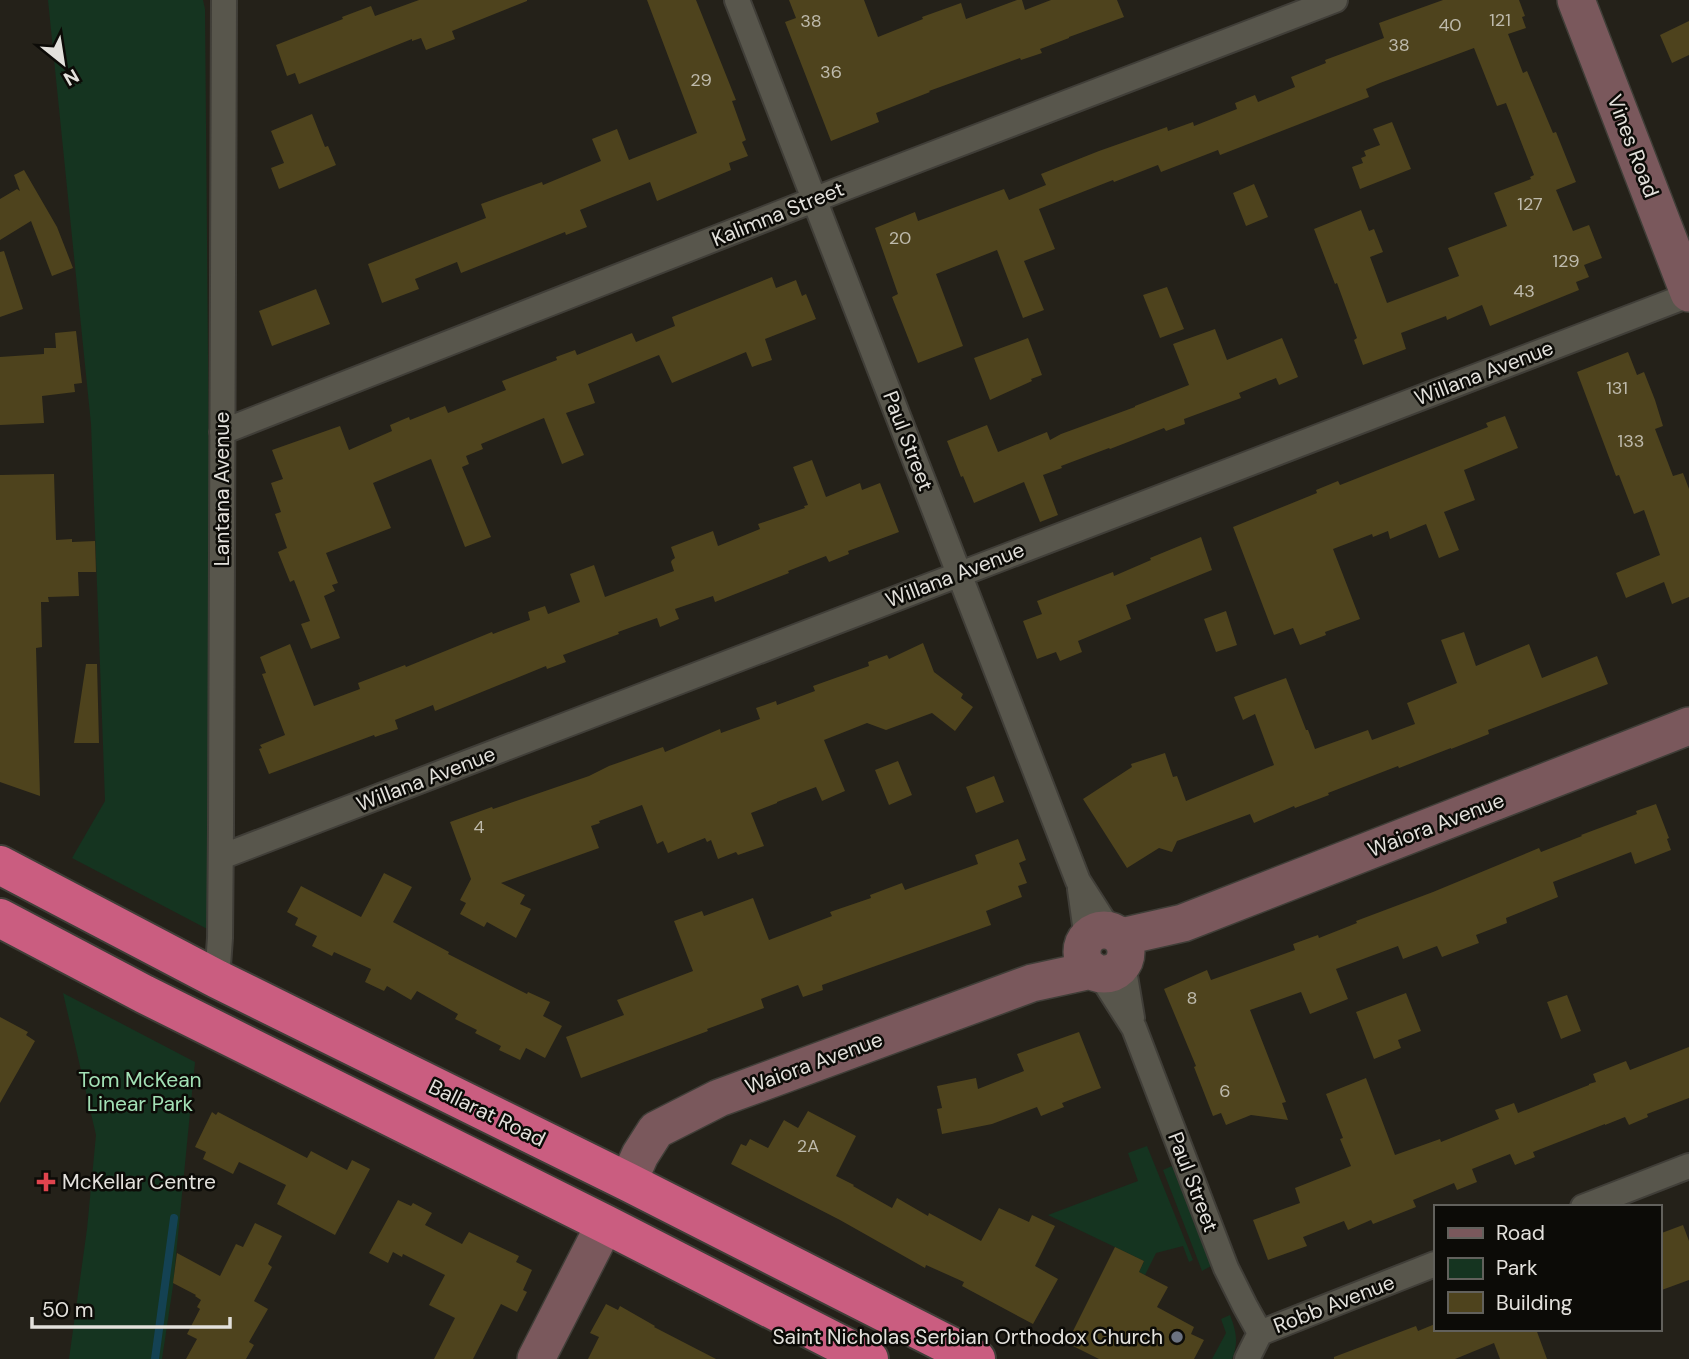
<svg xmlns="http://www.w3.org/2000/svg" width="1689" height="1359" viewBox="0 0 1689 1359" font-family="'DM Sans',sans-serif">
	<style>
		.green { fill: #153420 }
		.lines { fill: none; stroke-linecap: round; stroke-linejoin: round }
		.stream { stroke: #144253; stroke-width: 8 }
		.building { fill: #4e431d }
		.street-casing { stroke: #403e38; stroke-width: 28 }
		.secondary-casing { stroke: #403e38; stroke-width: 40 }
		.highway-casing { stroke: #403e38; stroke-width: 42 }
		.street { stroke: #58564c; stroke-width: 24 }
		.secondary { stroke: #7a585c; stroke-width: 37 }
		.highway { stroke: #ca5d80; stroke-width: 38 }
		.health-dot { fill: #e0444e; stroke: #0c0b07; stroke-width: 2.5 }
		.worship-dot { fill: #6b7280; stroke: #0c0b07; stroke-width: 2.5 }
		.labels { text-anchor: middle; stroke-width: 5; stroke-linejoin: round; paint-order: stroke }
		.number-label { font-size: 18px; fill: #bebaac }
		.street-label { font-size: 21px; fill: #e3e1dc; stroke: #0c0b07 }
		.park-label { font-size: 21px; fill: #a3e1b6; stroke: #0c0b07 }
		.poi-label { font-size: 21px; fill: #e3e1dc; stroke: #0c0b07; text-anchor: start }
	</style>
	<rect width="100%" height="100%" fill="#242119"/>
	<path class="green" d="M48 0H203L205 9 213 932 72 858 105 801 103 745 91 424Z
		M63 993 195 1062 173 1286 162 1359H69L87 1229 96 1135Z
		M1147 1146 1193 1260 1189 1262 1183 1246 1156 1253 1145 1275 1139 1272 1144 1261 1048 1215 1138 1181 1128 1153Z
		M1172 1166 1211 1266 1202 1271 1163 1170Z
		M1230 1315C1236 1331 1239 1342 1232 1359H1212L1226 1333 1221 1319Z"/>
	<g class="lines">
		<path class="stream" d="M155 1359 174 1218"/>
	</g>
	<path class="building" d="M419 0H527V1L452 31 455 39 426 50 421 38 412 41V39L299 84 295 73 287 76 276 45 343 19 342 17 371 6 375 16Z
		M647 0H696L736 100 732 101 746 140 742 142 748 156 729 163 731 170 657 201 650 182 580 210 587 227 566 235 565 232 461 273 457 262 415 279 419 289 382 303 368 264 486 218 481 204 542 182 543 185 601 161 592 139 617 129 629 160 697 133Z
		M789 0H864L878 37 923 19 922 17 961 3 966 19 1017 0H1022L1025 10 1051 0H1117L1124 17 1069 37V38L1040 49 1042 53 1021 60 1020 58 929 91 930 92 876 113 879 122 831 141 785 22 796 18Z
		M1443 0H1519L1525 16 1522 17 1526 28 1508 34 1523 73 1527 71 1553 133 1556 132 1576 182 1556 190 1573 231 1589 225 1602 258 1584 265 1589 277 1576 282 1579 290 1490 326 1482 305 1447 320 1446 316 1401 333 1406 349 1363 365 1354 340 1357 338 1337 283 1335 284 1314 229 1361 210 1369 231 1374 229 1383 252 1370 257 1387 303 1459 276 1448 248 1507 226 1494 193 1531 179 1530 177 1534 175 1506 103 1497 106 1474 48 1380 83 1366 89 1369 97 1220 155 1218 150 1161 172 1158 165 1114 182 1113 180 1039 209 1055 249 1024 261 1044 310 1023 318 997 250 936 274 963 346 918 363 892 297 898 294 875 228 915 212 918 221 1004 189 1009 200 1046 185 1041 174 1099 151 1167 127 1168 131 1193 122 1194 126 1237 109 1235 103 1255 95 1258 102 1295 87 1291 77 1326 63 1325 60 1384 38 1379 23Z
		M1689 21V55L1672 63 1660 35Z
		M312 114 325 147 328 146 336 165 279 189 271 168 284 163 271 131Z
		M1392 122 1411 169 1360 189 1352 167 1363 163 1361 158 1366 156 1364 151 1380 145 1373 129Z
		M24 170 57 227 73 268 52 276 31 221 0 240V199L17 189 20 191 14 175Z
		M1254 184 1268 217 1246 226 1233 193Z
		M4 251 23 309 0 317V252Z
		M772 277 776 288 796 280 802 296 806 294 816 319 765 339 772 360 752 367 746 352 672 383 659 355 588 384 595 403 566 413 584 455 562 464 544 418 481 444 483 449 466 456 469 464 462 467 491 537 465 547 431 459 373 483 391 528 326 553 338 583 332 585 335 591 324 596 340 638 311 649 301 624 310 621 294 580 290 582 278 552 287 548 275 514 281 512 271 483 283 479 272 450 340 426 349 450 392 431 390 425 409 417 410 420 445 406 448 413 506 390 502 381 557 360 556 357 575 350 577 355 632 333 636 342 675 326 672 317Z
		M1167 287 1184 329 1160 338 1143 295Z
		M316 289 330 324 272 346 259 311Z
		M1215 329 1227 360 1282 338 1298 377 1279 385 1276 378 1239 393 1241 398 1184 419 1185 424 1166 431 1164 428 1110 449 1109 448 1061 466 1062 468 1043 475 1058 515 1040 522 1024 482 974 503 963 476 961 477 947 441 987 425 998 452 1047 432 1050 440 1061 434 1135 407V406L1189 385 1173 344Z
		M76 331 82 383 74 384 75 392 42 396 44 423 0 425V357L44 354V348H56L55 333Z
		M1028 338 1042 375 1031 379 1032 381 990 400 974 358Z
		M1628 352 1637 375 1644 372 1655 400 1663 426 1655 429 1673 476 1683 473 1689 489V597L1672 604 1664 582 1626 598 1616 573 1660 555 1644 510 1634 514 1619 475 1616 476 1577 372Z
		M1505 416 1518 448 1464 470 1475 500 1444 512 1459 550 1439 558 1426 524 1390 539 1388 531 1373 537 1372 534 1333 549 1360 619 1325 632 1326 635 1300 645 1293 628 1274 635 1233 527 1317 493 1316 490 1338 481 1340 485 1488 427 1486 423Z
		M812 460 826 497 860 483 862 490 880 483 899 532 848 551 849 554 829 562 826 556 788 571 789 573 715 602 713 596 675 609 679 619 660 627 657 618 618 632 619 634 563 655 566 662 547 669 546 666 435 711 433 705 395 720 398 729 375 737 374 735 269 774 259 749 262 748 260 745 285 735 262 674 266 673 260 657 290 644 314 706 360 689 358 683 405 665 406 667 492 632 493 634 530 620 528 612 545 606 548 614 580 602 570 574 594 565 605 597 674 571 671 562 672 560 675 558 671 547 713 531 718 546 760 529 758 524 805 508 804 506 808 505 793 467Z
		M54 474 56 540 72 539V542L95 541 96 572H78L79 596 48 597 49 602H41L42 647 36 648 40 796 0 782V475Z
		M1201 537 1212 570 1126 605 1131 619 1078 641 1082 652 1060 661 1056 652 1037 659 1023 621 1042 614 1037 601 1113 572 1114 576 1151 560 1150 558Z
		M1226 611 1237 645 1216 652 1204 619Z
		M1464 632 1476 666 1529 644 1542 678 1597 656 1608 684 1488 730 1489 734 1451 749V748L1399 768 1398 766 1328 793 1329 795 1295 808 1294 806 1254 823 1250 814 1177 841 1172 852 1159 848 1127 868 1083 799 1132 767 1131 764 1165 753 1173 777 1177 776 1186 801 1274 765 1255 714 1243 720 1234 697 1286 678 1306 730H1308L1315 749 1368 730 1372 740 1415 724 1407 703 1457 683 1441 640Z
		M923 643 934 672 963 694 961 698 973 707 955 731 932 713 886 730 867 723 824 740 845 791 822 801 816 787 777 802V803L751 813 764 846 738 855 736 852 718 859 711 840 707 842 705 838 668 853 663 841 657 844 642 805 599 821 600 823 591 826 599 848 501 883 525 895 520 904 531 909 516 938 487 922 484 927 460 914 466 903 460 900 471 879 450 822 492 807 493 809 589 776 609 766 663 747 665 752 720 729 721 733 760 719 756 708 776 701 777 705 815 691 813 686 869 666 868 662 887 655 889 659Z
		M86 664H97L99 743H74Z
		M898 761 912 795 889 805 875 770Z
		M994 776 1004 802 976 813 966 787Z
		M1656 804 1669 838 1667 839 1671 850 1635 864 1631 852 1553 882 1558 897 1506 918 1507 923 1476 935 1479 943 1442 957 1437 946 1403 959 1398 946 1336 969 1348 999 1310 1014 1301 992 1250 1010 1286 1102 1282 1103 1288 1120 1251 1115 1226 1125 1221 1113 1213 1116 1194 1067 1196 1066 1164 989 1207 970 1211 980 1295 950 1293 944 1318 935 1319 938 1357 923 1356 921 1433 892 1539 848 1541 852 1582 836 1581 835 1637 814 1636 811Z
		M1018 839 1026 860 1019 863 1027 883 1018 886 1022 897 986 911 991 925 822 985 823 990 803 997 798 985 761 999 764 1008 707 1029 708 1031 581 1078 566 1037 624 1015 617 1000 693 971 674 921 702 911 704 916 753 898 769 940 832 916 830 912 871 898 870 895 902 883 905 890 978 864 975 855Z
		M384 873 412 887 393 922 449 952 448 954 527 994 528 992 550 1002 543 1016 562 1026 545 1058 526 1048 520 1060 499 1050 501 1046 475 1033 477 1030 455 1019 458 1014 417 991 411 1000 387 986 384 991 365 982 371 969 334 952 332 956 312 946 317 936 295 925 298 918 287 912 301 886 361 917Z
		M1406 993 1421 1031 1398 1040 1401 1048 1374 1059 1356 1012Z
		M1567 995 1581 1031 1561 1039 1547 1002Z
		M0 1017 28 1032 26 1035 35 1041 0 1103Z
		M1079 1032 1101 1088 1062 1103 1064 1107 1041 1116 1037 1107 992 1124 942 1134 937 1109 942 1108 937 1086 976 1078 978 1089 1024 1071 1017 1054Z
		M1689 1047V1098L1647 1114 1648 1117 1629 1125 1625 1117 1605 1125V1124L1533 1152 1535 1157 1515 1165 1510 1154 1472 1169 1477 1182 1457 1190 1454 1183 1413 1200 1416 1207 1373 1224 1371 1220 1348 1230 1344 1221 1303 1237 1307 1246 1268 1260 1253 1220 1300 1203 1295 1188 1351 1166 1340 1139 1343 1138 1326 1094 1366 1078 1395 1155 1440 1139 1441 1142 1499 1119 1495 1110 1514 1103 1518 1113 1589 1085V1084L1596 1082 1593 1074 1626 1061 1630 1070Z
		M808 1111 856 1136 836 1176 854 1185 853 1186 892 1208 897 1198 928 1216 929 1213 981 1241 999 1208 1029 1222 1032 1215 1055 1226 1035 1266 1058 1279 1033 1324 962 1286 964 1282 926 1265 925 1268 840 1220 731 1164 741 1144 746 1146 750 1139 768 1148 784 1120 798 1128Z
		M212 1112 216 1115 218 1112 307 1158 311 1151 347 1170 352 1160 370 1169 335 1235 277 1204 286 1185 239 1162 233 1174 203 1159 206 1152 195 1147Z
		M398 1200 411 1206 413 1203 432 1213 425 1225 462 1244 469 1232 519 1256 516 1262 532 1270 523 1290 527 1292 517 1312 501 1304 473 1359H434L455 1318 429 1305 445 1275 403 1254 402 1257 393 1252 388 1263 369 1253Z
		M255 1223 282 1236 268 1264 272 1267 254 1301 268 1309 249 1342 254 1345 246 1359H186L197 1339 187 1334 200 1309 197 1307 201 1300 195 1296 196 1295 173 1283 177 1253 220 1276 236 1244 243 1247Z
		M1683 1225 1689 1241V1280L1659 1291V1234Z
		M1115 1247 1144 1261 1139 1272 1168 1287 1157 1307 1194 1327 1191 1334 1204 1340 1194 1359H1099L1067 1343Z
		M606 1304 618 1310 620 1306 655 1326 654 1327 716 1359H588L599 1337 590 1333Z
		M1435 1324V1329H1536L1547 1359H1500L1494 1343 1455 1359H1334V1357L1416 1326 1418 1331Z"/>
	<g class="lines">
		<defs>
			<path id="street" d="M737 0 1078 881 1110 931
				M222 432 839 190 1335 0
				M221 857 1689 295
				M1080 889 1087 939
				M1123 964 1132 1018
				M1099 973 1134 1028 1226 1268 1245 1306 1260 1333
				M217 979 220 938 221 828 224 0
				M1583 1207 1689 1166
				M1247 1359 1260 1333 1435 1264"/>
			<path id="secondary" d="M1576 0 1689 293
				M1082 952a22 22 0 1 1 44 0a22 22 0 1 1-44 0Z
				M1121 937 1183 923 1689 726
				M628 1182 640 1155 656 1130 719 1098 1032 983 1092 970
				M536 1359 605 1224"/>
			<path id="highway" d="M0 865 217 979 628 1182 976 1359
				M0 918 144 994 605 1224 869 1359"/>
		</defs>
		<use href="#street" class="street-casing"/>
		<use href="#secondary" class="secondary-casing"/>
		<use href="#highway" class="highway-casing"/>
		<use href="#street" class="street"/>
		<use href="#secondary" class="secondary"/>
		<use href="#highway" class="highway"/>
	</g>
	<path class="health-dot" d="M42.5 1171.5h7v7h7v7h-7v7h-7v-7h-7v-7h7z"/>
	<circle class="worship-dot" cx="1177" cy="1337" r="7"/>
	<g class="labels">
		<g class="number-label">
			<text x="1500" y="26">121</text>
			<text x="811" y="27">38</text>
			<text x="1450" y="31">40</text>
			<text x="1399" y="51">38</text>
			<text x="831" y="78">36</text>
			<text x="701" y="86">29</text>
			<text x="1530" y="210">127</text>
			<text x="900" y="244">20</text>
			<text x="1566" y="267">129</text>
			<text x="1524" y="297">43</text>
			<text x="1617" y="394">131</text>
			<text x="1631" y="447">133</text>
			<text x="479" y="833">4</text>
			<text x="1192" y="1004">8</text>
			<text x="1225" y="1097">6</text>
			<text x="808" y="1152">2A</text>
		</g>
		<g class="street-label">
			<text transform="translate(1633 146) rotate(69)" y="7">Vines Road</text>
			<text transform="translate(778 214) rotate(-22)" y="7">Kalimna Street</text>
			<text transform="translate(1484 373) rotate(-21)" y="7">Willana Avenue</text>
			<text transform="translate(908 441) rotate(69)" y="7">Paul Street</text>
			<text transform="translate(222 489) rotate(-90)" y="7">Lantana Avenue</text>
			<text transform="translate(955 575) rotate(-21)" y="7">Willana Avenue</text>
			<text transform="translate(426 779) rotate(-21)" y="7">Willana Avenue</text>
			<text transform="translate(1436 825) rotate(-21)" y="7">Waiora Avenue</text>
			<text transform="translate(814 1063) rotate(-20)" y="7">Waiora Avenue</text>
			<text transform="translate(487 1113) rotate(26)" y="7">Ballarat Road</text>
			<text transform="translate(1193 1182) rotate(69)" y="7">Paul Street</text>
			<text transform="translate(1334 1304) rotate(-21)" y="7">Robb Avenue</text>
		</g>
		<g class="park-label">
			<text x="140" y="1087">Tom McKean<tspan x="140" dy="24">Linear Park</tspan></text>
		</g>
		<g class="poi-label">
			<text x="62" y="1189">McKellar Centre</text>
			<text x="1163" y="1344" text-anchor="end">Saint Nicholas Serbian Orthodox Church</text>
		</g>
	</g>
	<rect x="1434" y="1205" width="228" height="126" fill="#0c0b07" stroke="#62615c" stroke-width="2"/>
	<rect x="1448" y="1228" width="35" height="10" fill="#7a585c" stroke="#62615c" stroke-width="2"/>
	<text x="1496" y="1240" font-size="21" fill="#e3e1dc">Road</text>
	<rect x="1448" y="1258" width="35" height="21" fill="#153420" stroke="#62615c" stroke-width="2"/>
	<text x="1496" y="1275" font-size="21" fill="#e3e1dc">Park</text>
	<rect x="1448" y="1292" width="35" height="21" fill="#4e431d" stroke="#62615c" stroke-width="2"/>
	<text x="1496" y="1310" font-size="21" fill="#e3e1dc">Building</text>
	<g transform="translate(63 63) rotate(150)" stroke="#0c0b07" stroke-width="5" paint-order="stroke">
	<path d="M0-5L12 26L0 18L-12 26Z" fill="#e3e1dc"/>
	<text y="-10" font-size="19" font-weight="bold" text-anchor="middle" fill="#e3e1dc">N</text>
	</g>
	<path d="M32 1317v10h198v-10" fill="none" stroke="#e3e1dc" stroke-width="3.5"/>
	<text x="42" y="1317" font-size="21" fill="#e3e1dc" stroke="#0c0b07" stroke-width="5" paint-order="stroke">50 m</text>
</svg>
